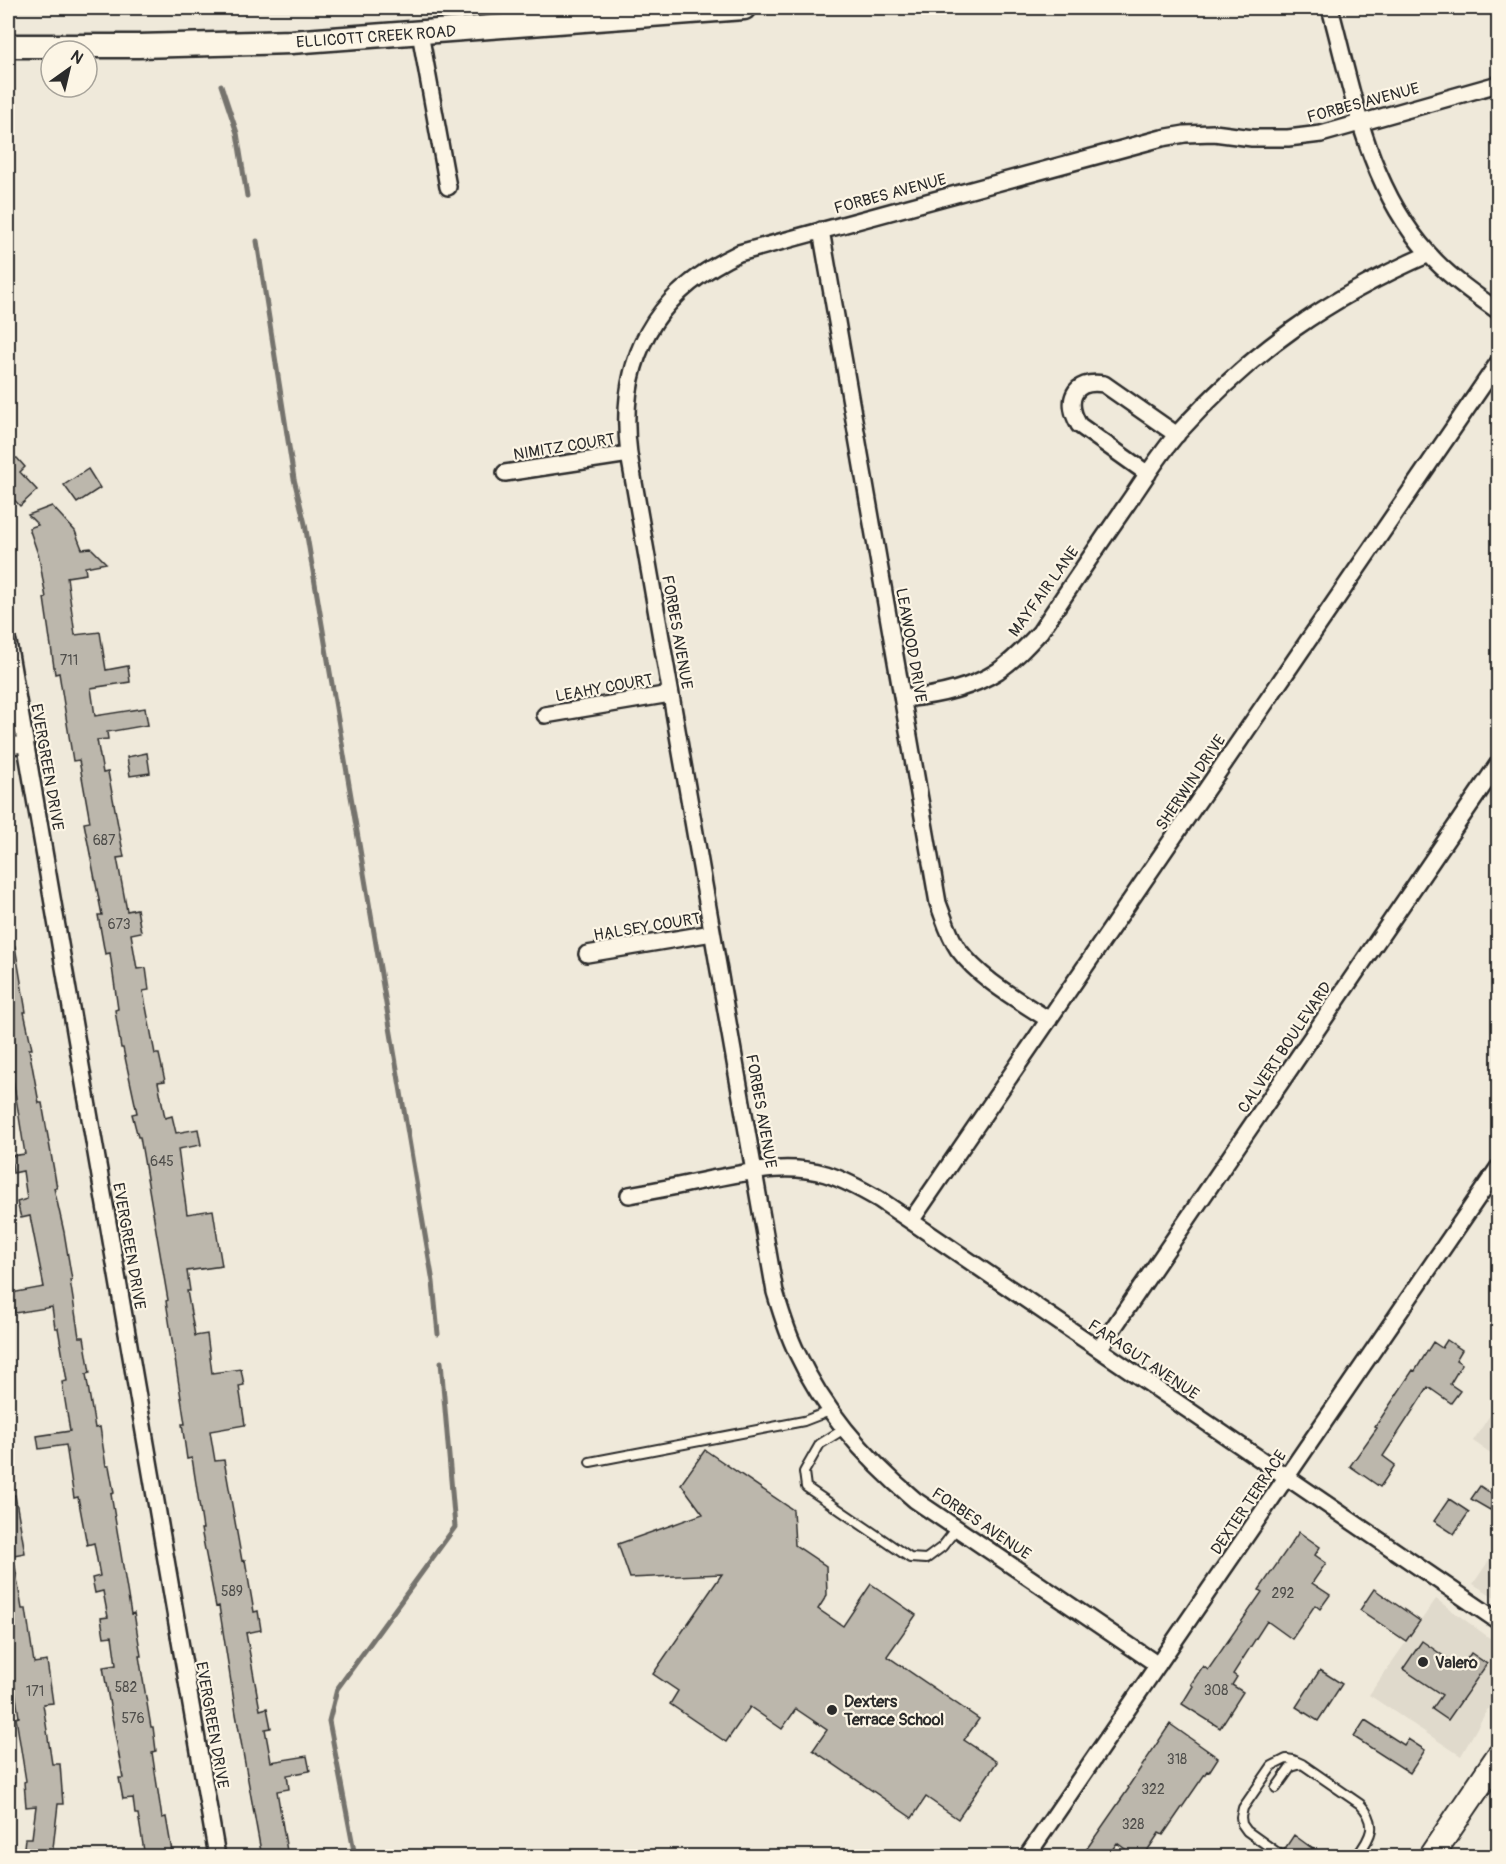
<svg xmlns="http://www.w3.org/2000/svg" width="1506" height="1864" viewBox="0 0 1506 1864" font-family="Pangolin,sans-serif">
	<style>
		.built { fill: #e0dacc }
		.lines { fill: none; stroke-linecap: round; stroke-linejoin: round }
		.stream { stroke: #75736d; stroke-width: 5 }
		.building { fill: #bcb7ac; stroke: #2b2b2b; stroke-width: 1.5 }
		.lane-casing { stroke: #2b2b2b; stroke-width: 12 }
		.street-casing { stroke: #2b2b2b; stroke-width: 20 }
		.secondary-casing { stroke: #2b2b2b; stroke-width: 27 }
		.primary-casing { stroke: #2b2b2b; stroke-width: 28 }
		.lane { stroke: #fcf5e5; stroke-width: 8 }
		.street { stroke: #fcf5e5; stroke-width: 15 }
		.secondary { stroke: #fcf5e5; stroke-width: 22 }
		.primary { stroke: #fcf5e5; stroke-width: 24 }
		.poi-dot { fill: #2b2b2b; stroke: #fcf5e5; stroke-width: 2 }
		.labels { text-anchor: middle; stroke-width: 4.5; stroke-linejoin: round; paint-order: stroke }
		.number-label { font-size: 14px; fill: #4f4e4b }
		.street-label { font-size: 16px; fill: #2b2b2b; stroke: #fcf5e5 }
		.poi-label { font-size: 16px; font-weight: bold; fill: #2b2b2b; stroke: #fcf5e5; text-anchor: start }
	</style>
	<rect width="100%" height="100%" fill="#efe9da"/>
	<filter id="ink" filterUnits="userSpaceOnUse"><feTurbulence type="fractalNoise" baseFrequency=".0167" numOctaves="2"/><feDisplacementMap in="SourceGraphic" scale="12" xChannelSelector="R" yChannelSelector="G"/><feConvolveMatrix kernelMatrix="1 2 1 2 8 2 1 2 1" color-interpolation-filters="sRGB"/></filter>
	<g filter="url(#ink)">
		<path class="built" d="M1498 1403V1458L1473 1441Z
			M1498 1547V1599L1473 1584Z
			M1436 1599 1498 1644V1691L1461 1756 1369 1695Z"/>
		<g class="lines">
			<path class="stream" d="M221 85 237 133 247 196
				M257 241 294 479 305 524 433 1282 438 1334
				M355 1856 329 1721 337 1689 455 1527 441 1362"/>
		</g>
		<path class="building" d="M12 458H17L25 467 20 472 37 490 20 506 8 493V459L9 461Z
			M88 469 100 488 77 503 64 485Z
			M52 506 75 531 82 549 91 548 106 563 85 567 86 574 67 577 75 635 100 632 106 670 128 666 130 682 91 688 95 716 145 708 148 725 107 732 108 739 97 740 103 773 108 772 124 857 117 858 127 911 137 909 141 932 131 934 137 969 146 968 149 990 143 991 155 1054H159L165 1081 158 1082 165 1118 172 1116 176 1133 198 1129 201 1145 178 1149 187 1214 213 1210 218 1242 222 1266 187 1271 190 1291H187L195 1336 207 1334 212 1373 241 1369 244 1385 239 1386 245 1425 210 1431 215 1461 224 1460 242 1561 245 1560 254 1612 258 1611 261 1630 246 1633 260 1710 267 1708 271 1728 265 1729 271 1762 307 1756 310 1771 287 1775 289 1789 277 1791 288 1857H262L236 1714 219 1606 216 1607 201 1529H203L192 1458 187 1459 182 1424H185L166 1301 168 1300 140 1137H138L132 1114 137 1113 123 1048H121L115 1010 118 1009 110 953 105 954 98 915H102L84 823 90 822 79 760 73 761 59 673 55 674 44 598H46L39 557 29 528 38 525 28 515Z
			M147 753 150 773 130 776 127 757Z
			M15 946 26 1012H24L32 1049H29L39 1103H42L53 1165 57 1188H54L64 1232 72 1280H70L79 1337H84L90 1373 86 1374 95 1428 100 1427 106 1466H109L114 1493 111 1494 131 1614 134 1613 141 1656H139L151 1727H153L156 1751 152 1752 162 1818 166 1817 173 1857H145L138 1814H135L133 1798 123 1799 119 1778H123L103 1667 116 1665 112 1636 104 1637 101 1618 108 1617 103 1591 95 1593 92 1578 100 1576 94 1543 87 1545 78 1497 74 1498 66 1445 39 1449 37 1436 70 1431 62 1382 67 1381 58 1328H55L52 1307 15 1313 11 1293 44 1287 30 1216 21 1218 17 1202 27 1199 23 1171 13 1173 11 1156 25 1154 9 1054 8 1055V947Z
			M1447 1340 1462 1350 1456 1360 1462 1364 1450 1384 1460 1391 1451 1403 1428 1387 1383 1456 1395 1465 1380 1487 1350 1466 1377 1428 1375 1427 1413 1370 1415 1371 1433 1342 1442 1348Z
			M705 1450 793 1510 795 1545 826 1566 827 1595 818 1609 843 1626 871 1584 916 1615 887 1656 979 1719 964 1740 997 1762 958 1819 926 1797 912 1818 813 1750 827 1730 796 1709 782 1729 750 1707 726 1742 670 1704 678 1691 653 1674 722 1574 630 1578 618 1544 703 1514 681 1484Z
			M1480 1486 1498 1498 1490 1510 1471 1499Z
			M8 1495H15L25 1553 8 1556Z
			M1449 1499 1469 1512 1454 1534 1434 1521Z
			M1299 1532 1320 1547 1315 1555 1326 1563 1312 1583 1330 1595 1320 1609 1315 1605 1292 1639 1267 1621 1233 1674 1237 1677 1232 1685 1243 1692 1220 1728 1182 1704 1193 1686 1191 1684 1203 1666 1208 1670 1262 1592 1259 1590Z
			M15 1566 22 1609H26L34 1663 47 1661 53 1703 43 1704 52 1764H60L63 1804H58L52 1857H23L25 1838H32L36 1806 26 1807 24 1782 26 1781 16 1718 19 1717 10 1658 8 1659V1567Z
			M1374 1589 1420 1621 1406 1641 1360 1610Z
			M1422 1641 1461 1668 1471 1653 1487 1664 1448 1720 1432 1709 1442 1695 1403 1669Z
			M1320 1670 1342 1684 1318 1721 1296 1707Z
			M1365 1720 1404 1745 1408 1739 1425 1750 1410 1773 1354 1737Z
			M1170 1724 1218 1758 1209 1772 1207 1771 1163 1835 1159 1833 1143 1857H1136L1117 1843 1107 1857H1081L1129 1788 1128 1787Z
			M1294 1835 1324 1857H1292L1287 1853 1284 1850Z"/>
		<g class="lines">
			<defs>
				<path id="lane" d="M844 1429 820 1444 804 1472 806 1487 910 1558 926 1559 942 1547 957 1528
					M590 1462 804 1421 830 1411
					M1276 1788 1291 1767 1302 1764
					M1282 1856 1247 1831 1242 1824 1241 1817 1243 1808 1272 1766 1286 1759 1293 1760 1302 1764 1360 1804C1379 1824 1371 1837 1357 1856"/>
				<path id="street" d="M1330 8C1353 92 1367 185 1428 253 1448 276 1473 293 1498 311
					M420 33 448 187
					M821 230 938 903C944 918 949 936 958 949 981 980 1017 999 1049 1020
					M505 473 629 454
					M1148 474 1079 425C1065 401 1073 379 1104 384L1177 435
					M8 642 217 1856
					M903 699C935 696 970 689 998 671 1014 660 1027 646 1040 632 1068 590 1096 549 1125 507 1142 483 1158 456 1178 433 1252 351 1328 298 1429 254
					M545 715 670 694
					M8 747 25 743
					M587 954 712 933
					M629 1195C657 1190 684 1185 711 1179 750 1172 787 1163 826 1174 845 1180 863 1190 880 1200L1498 1621
					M911 1221 1498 363
					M1099 1349 1498 764
					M1158 1665 915 1500C866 1459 824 1411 797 1353 787 1333 781 1312 775 1292L629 454C617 360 654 293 739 253L1162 138 1185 134 1214 133 1252 138H1288L1321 134 1498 84
					M1027 1856 1498 1168"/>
				<path id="secondary" d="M8 46H138L291 42 744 8"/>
				<path id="primary" d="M1431 1856 1498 1757"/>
			</defs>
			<use href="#lane" class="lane-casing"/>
			<use href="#street" class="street-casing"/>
			<use href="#secondary" class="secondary-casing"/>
			<use href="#primary" class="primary-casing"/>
			<use href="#lane" class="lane"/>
			<use href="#street" class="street"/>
			<use href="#secondary" class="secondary"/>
			<use href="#primary" class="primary"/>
		</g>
	</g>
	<g class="poi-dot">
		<circle cx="1423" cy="1662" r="6"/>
		<circle cx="832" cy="1710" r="6"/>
	</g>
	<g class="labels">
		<g class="number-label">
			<text x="69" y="665">711</text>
			<text x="104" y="845">687</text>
			<text x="119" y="929">673</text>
			<text x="162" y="1166">645</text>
			<text x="232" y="1596">589</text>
			<text x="1283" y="1598">292</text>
			<text x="126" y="1692">582</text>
			<text x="1216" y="1695">308</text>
			<text x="35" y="1696">171</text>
			<text x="133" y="1723">576</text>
			<text x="1177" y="1764">318</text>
			<text x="1153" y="1794">322</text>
			<text x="1133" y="1829">328</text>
		</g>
		<g class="street-label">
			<text transform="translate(376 36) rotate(-4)" y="6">ELLICOTT CREEK ROAD</text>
			<text transform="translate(1363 102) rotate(-15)" y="6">FORBES AVENUE</text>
			<text transform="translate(890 193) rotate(-15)" y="6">FORBES AVENUE</text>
			<text transform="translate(564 446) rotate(-9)" y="6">NIMITZ COURT</text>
			<text transform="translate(1043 591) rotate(-54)" y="6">MAYFAIR LANE</text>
			<text transform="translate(678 632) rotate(80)" y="6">FORBES AVENUE</text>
			<text transform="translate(912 645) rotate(80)" y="6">LEAWOOD DRIVE</text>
			<text transform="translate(604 687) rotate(-10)" y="6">LEAHY COURT</text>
			<text transform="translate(48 767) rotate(80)" y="6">EVERGREEN DRIVE</text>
			<text transform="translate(1190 782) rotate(-56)" y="6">SHERWIN DRIVE</text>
			<text transform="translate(647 926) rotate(-9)" y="6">HALSEY COURT</text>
			<text transform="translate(1284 1047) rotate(-56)" y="6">CALVERT BOULEVARD</text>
			<text transform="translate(762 1111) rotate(80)" y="6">FORBES AVENUE</text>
			<text transform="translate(130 1246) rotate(80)" y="6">EVERGREEN DRIVE</text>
			<text transform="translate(1144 1359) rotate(34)" y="6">FARAGUT AVENUE</text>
			<text transform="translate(1248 1502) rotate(-56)" y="6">DEXTER TERRACE</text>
			<text transform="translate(982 1523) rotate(34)" y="6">FORBES AVENUE</text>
			<text transform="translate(213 1725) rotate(80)" y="6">EVERGREEN DRIVE</text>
		</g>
		<g class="poi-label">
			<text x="1435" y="1668">Valero</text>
			<text x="844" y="1707">Dexters<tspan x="844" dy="18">Terrace School</tspan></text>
		</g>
	</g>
	<rect width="1506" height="1864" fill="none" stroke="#fcf5e5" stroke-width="30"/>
	<rect x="15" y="15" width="1476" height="1834" fill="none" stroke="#2b2b2b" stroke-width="2" filter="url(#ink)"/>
	<g transform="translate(69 69) rotate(34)"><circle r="28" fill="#fcf5e5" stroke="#a8a49b" stroke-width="1.5"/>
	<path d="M0-4.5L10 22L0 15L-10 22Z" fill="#2b2b2b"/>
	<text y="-9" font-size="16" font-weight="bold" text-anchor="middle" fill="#2b2b2b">N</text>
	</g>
</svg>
